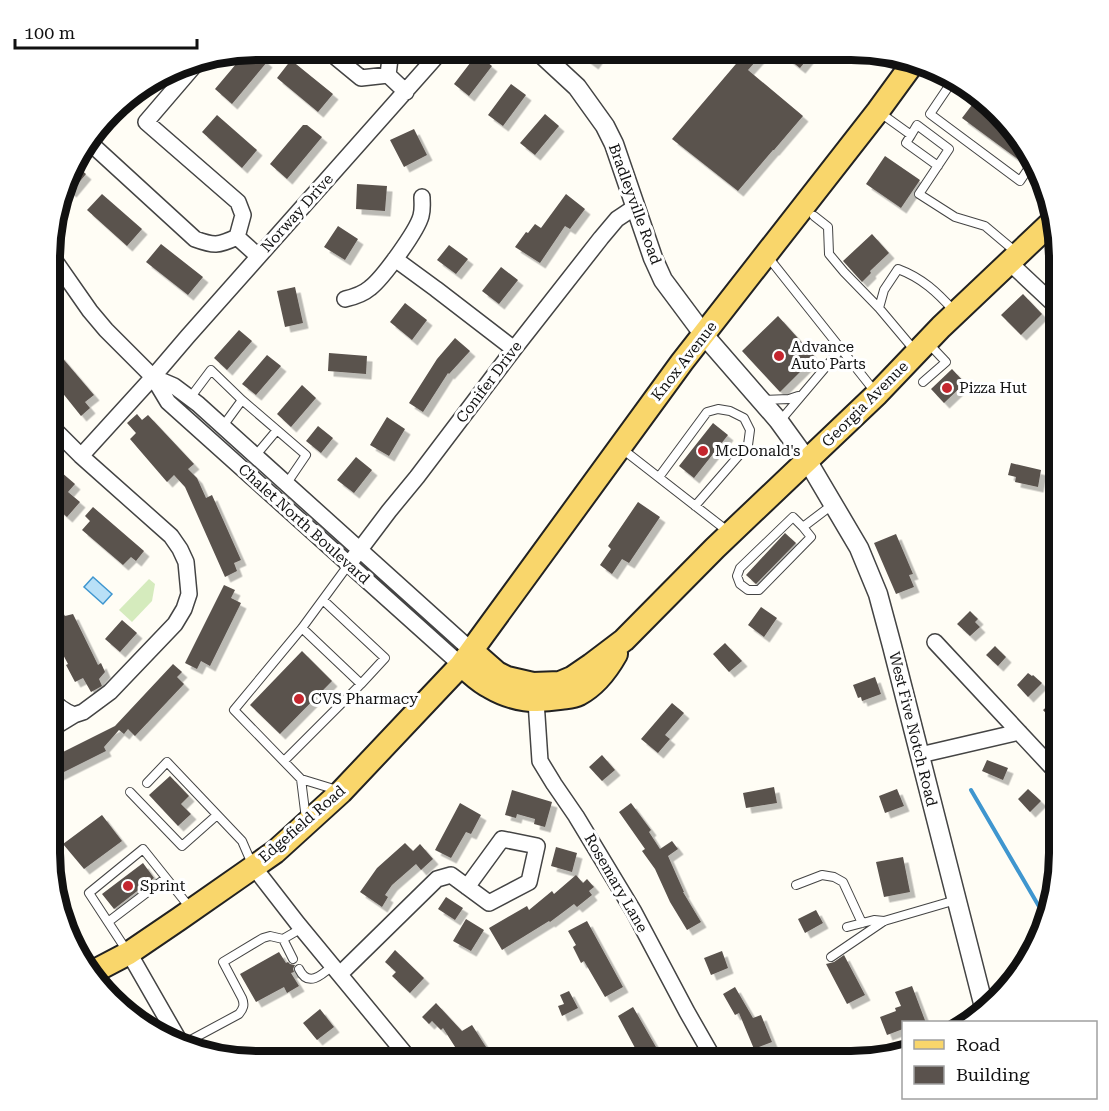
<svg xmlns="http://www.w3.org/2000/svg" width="1109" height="1111" viewBox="0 0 1109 1111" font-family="'Roboto Serif',serif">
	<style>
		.green { fill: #d5ebbd }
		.water { fill: #b9e0f7; stroke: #3f96cf; stroke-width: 1.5 }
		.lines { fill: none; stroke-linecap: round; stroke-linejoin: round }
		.stream { stroke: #3f96cf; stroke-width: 4 }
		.building { fill: #5a524d; filter: url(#shadow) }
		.service-casing { stroke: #444; stroke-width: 10 }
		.minor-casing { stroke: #444; stroke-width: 18 }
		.tertiary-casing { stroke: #444; stroke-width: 21 }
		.primary-casing { stroke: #222; stroke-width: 26 }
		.service { stroke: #fff; stroke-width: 8 }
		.minor { stroke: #fff; stroke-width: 15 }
		.tertiary { stroke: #fff; stroke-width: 18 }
		.primary { stroke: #f9d66b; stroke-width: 22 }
		.poi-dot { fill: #c4262e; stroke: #fff; stroke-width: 2 }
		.labels { text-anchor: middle; stroke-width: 6; stroke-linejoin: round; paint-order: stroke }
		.street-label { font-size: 15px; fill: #111; stroke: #fff }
		.poi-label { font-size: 15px; fill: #111; stroke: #fff; text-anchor: start }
		.rim { fill: none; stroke: #111; stroke-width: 8 }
	</style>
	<defs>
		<filter id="shadow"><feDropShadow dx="5.5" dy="5.5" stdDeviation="0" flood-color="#0004"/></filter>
	</defs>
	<rect width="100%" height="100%" fill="#fffdf5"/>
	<path class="green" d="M149 579 155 584 152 601 132 622 119 610Z"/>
	<path class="water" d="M93 577 112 594 103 604 84 587Z"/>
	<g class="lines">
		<path class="stream" d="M971 790 1044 915"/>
	</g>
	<path class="building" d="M253 50 267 62 232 104 215 89 247 51Z
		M574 50H603L593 64Z
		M747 51H765L748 70 803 116 774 150H773L738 191 672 139Z
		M778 51H814L800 68Z
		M477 54 492 66 469 96 454 84Z
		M291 60 333 94 318 112 277 78Z
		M511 84 526 95 503 126 488 115Z
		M978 97 1017 131 1026 149 1019 160 962 118Z
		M545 114 559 126 535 155 520 143Z
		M217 115 257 150 242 168 202 132Z
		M303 125H307L322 137 287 179 270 164Z
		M414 129 427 155 404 167 390 140Z
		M885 156 920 180 901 208 866 184Z
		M74 164 86 174 71 192 65 187Z
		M357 184 387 186 385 211 356 209Z
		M102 194 142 229 127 246 87 210Z
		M566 194 585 209 570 229 565 226 540 263 515 247 526 232 528 233 535 224 541 228Z
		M338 226 358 239 345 260 324 247Z
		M872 234 889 253 870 271 871 273 862 282 843 261Z
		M161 244 203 277 188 295 146 262Z
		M449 245 468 259 456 274 437 260Z
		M501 267 518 280 499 304 482 291Z
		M295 287 303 323 285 327 277 291Z
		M1023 294 1042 314 1021 335 1001 315Z
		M405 303 427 320 412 340 390 322Z
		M778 316 815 357 780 392 742 351Z
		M239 330 252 341 227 370 214 358Z
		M455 338 470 351 449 374 448 373 423 412 409 403 437 359Z
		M329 353 367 356 366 374 328 371Z
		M59 354 94 395 85 402 90 408 81 416 53 381V359Z
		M267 355 281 366 256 395 242 384Z
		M952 369 965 383 944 403 931 389Z
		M302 385 316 398 291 427 277 414Z
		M137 414 142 420 148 415 194 464 188 469 197 478 206 498 212 495 241 560 234 563 237 571 225 577 185 487 174 475 167 482 130 439 136 433 127 423Z
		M387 417 405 429 389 456 370 445Z
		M713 423 728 435 694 478 679 466Z
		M318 426 333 438 321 453 306 441Z
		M356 457 372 470 354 493 337 480Z
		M1011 463 1041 470 1038 487 1015 482 1016 477 1008 475Z
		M61 472 75 484 68 492 80 502 67 517 52 504V482Z
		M638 502 660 517 629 563 622 559 612 574 600 565 611 549 608 546Z
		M93 507 144 551 136 561 131 557 123 565 82 530 90 521 85 516Z
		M785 533 796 543 756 584 746 575Z
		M896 534 913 574 909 575 914 587 896 594 874 543Z
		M224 585 235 590 231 598 241 603 210 666 201 661 197 669 185 663Z
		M51 601 65 616 73 614 98 665 101 663 105 672 99 679 102 686 91 692 83 678 75 682 66 665 68 664 52 634 58 631 51 618Z
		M761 607 777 618 764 637 748 625Z
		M970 611 978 619 975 622 980 627 970 636 957 624Z
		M122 620 137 633 120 652 105 639Z
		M725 643 742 661 729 672 713 654Z
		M995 646 1006 657 998 666 986 655Z
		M302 651 332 681 280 734 250 705Z
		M173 664 182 672 177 677 184 684 135 736 128 729 124 734 119 730 104 747 106 751 50 779 51 758 115 726Z
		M1028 673 1032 676 1033 675 1042 683 1028 697 1017 685Z
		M875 677 881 694 862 701 861 697 858 698 853 685Z
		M1059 696V718L1054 722 1043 710Z
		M672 703 684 713 665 735 670 739 658 753 641 739Z
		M602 755 615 770 602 781 589 767Z
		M987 760 1008 768 1003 780 982 771Z
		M170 776 189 796 181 804 191 814 178 826 149 795Z
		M774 787 777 803 746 808 743 793Z
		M897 789 904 806 885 813 879 796Z
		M1028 789 1041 801 1030 812 1018 799Z
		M512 790 552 802 545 827 534 824 535 819 517 814 516 818 505 815Z
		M460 803 481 815 471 834 466 832 451 858 435 850Z
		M631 803 651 830 649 832 660 849 672 841 678 849 668 856 684 892H683L701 922 687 930 670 902 655 869 642 851 645 849 619 812Z
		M102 815 122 841 84 869 63 844Z
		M1059 815V844L1045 833Z
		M405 843 413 851 420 844 433 859 421 870 416 864 392 885 385 895 388 897 382 907 360 892 377 868Z
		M556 847 577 853 572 872 551 866Z
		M903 857 910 892 884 897 876 862Z
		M143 863 154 878 114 909 102 894Z
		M576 875 583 883 587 879 594 887 589 891 592 895 577 907 574 904 550 922 549 921 502 950 489 928 527 906 529 910 552 891 554 894Z
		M446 897 463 908 455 920 438 909Z
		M816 910 823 923 805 933 798 919Z
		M466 919 484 930 471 951 453 941Z
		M587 921 623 987 605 997 584 961 581 963 573 947 576 945 568 931Z
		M395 950 424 978 410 993 392 976 396 972 385 962Z
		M722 951 728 968 711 975 704 958Z
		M279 952 286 963 288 962 290 964 295 965 293 969 294 972 291 973 299 986 287 993 284 987 256 1002 240 974Z
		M844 955 865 995 847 1004 826 964 834 962Z
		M912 986 926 1023H903V1029L887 1035 880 1017 896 1011 895 1008 901 1006 895 992Z
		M735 987 753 1018 761 1015 772 1042 754 1049 739 1013 735 1015 723 994Z
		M569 991 578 1008 562 1016 558 1006 564 1004 560 995Z
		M436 1003 462 1031 472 1025 495 1061H464L443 1028 441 1030 432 1021 429 1024 422 1017Z
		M633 1007 652 1040 664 1061H642L618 1016Z
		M320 1009 334 1027 317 1040 303 1023Z"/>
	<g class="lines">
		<defs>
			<path id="service" d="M955 77 930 114 1020 181 1033 162
				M879 112 911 135 917 125 949 149 919 194 955 217 985 226 1017 253
				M911 135 906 143 938 166
				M814 216 828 227 829 254 844 272 879 308
				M768 257 876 393
				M916 352 879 308 884 290 898 269C922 278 937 292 954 311
				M923 382 946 362 928 343
				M190 398 211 370 242 400
				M763 400 789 399 798 396
				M780 421 841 349
				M223 426 242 400 306 455 287 483
				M621 448 730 533
				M256 455 277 430
				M659 477 707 412 718 409 730 411 744 418 750 430 748 445 695 506
				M803 527 811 537 759 590H748L740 584 737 576 740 568 793 517 803 527 832 505
				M323 600 385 658 361 684
				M284 761 361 684 302 628
				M301 779 234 710 302 628 349 564
				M147 783 167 762 242 841 252 864
				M130 792 182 846 217 815
				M306 819 301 779 337 790
				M796 885 822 875 834 877 843 882 862 923
				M108 922 166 878
				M847 927 874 920 884 921
				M283 939 293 959
				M127 951 89 893 143 849 191 909
				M831 957 884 921 956 900
				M299 969C308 988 322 975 332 966
				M118 1003 120 1002 122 1006
				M185 1043 239 1014C243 1009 245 1005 242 998L223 962 263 938 270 936 283 939 302 928"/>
			<path id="minor" d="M327 50 361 78 388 75 406 92
				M200 59 146 122 238 202 243 215 237 237 258 256
				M388 75 391 50
				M88 141 195 239C214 246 218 246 237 237
				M53 258 90 311 106 330 153 377 168 402 461 665
				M395 259 436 289 514 349
				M1010 263 1059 309
				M345 299C354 297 363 294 370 288 383 278 417 231 421 216 423 209 422 203 422 197
				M153 377 174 386 198 404 472 651
				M81 456 153 377 188 336 442 50
				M349 564 389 511 417 477 514 349 601 238 617 219 635 207
				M935 642 1059 775
				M51 697C56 706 64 711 74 715L83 712 110 692 175 624 184 609 189 594 186 562 180 549 171 536 81 456 52 427
				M536 701 540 761 554 784 576 816 634 912 687 1012 715 1061
				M51 729 74 715
				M920 755 1019 732
				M253 866 298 924 411 1061
				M129 953 180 1042
				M340 974 437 879 451 875 489 903 529 882 537 846 502 839 467 887"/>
			<path id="tertiary" d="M537 50 577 87 605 126 614 144 653 258 663 280 704 335 778 420 807 460 859 548 878 594 892 646 985 1011"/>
			<path id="primary" d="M472 651 497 673 507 678 533 684 560 683 572 678 591 665 624 640 715 548 877 394 941 327 1054 220
				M461 665C470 672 479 682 490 687 514 701 535 702 561 698 567 697 573 697 579 694 596 685 607 670 616 654
				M89 974 129 953 179 919 275 852 341 792 461 665 682 362 878 111 913 63"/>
		</defs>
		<use href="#service" class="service-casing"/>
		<use href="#minor" class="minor-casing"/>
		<use href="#tertiary" class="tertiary-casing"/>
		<use href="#primary" class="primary-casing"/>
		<use href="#service" class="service"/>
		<use href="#minor" class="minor"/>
		<use href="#tertiary" class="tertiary"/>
		<use href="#primary" class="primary"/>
	</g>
	<g class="poi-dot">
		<circle cx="779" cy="356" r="6"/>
		<circle cx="947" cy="388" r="6"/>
		<circle cx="703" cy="451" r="6"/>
		<circle cx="299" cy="699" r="6"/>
		<circle cx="128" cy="886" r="6"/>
	</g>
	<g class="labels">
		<g class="street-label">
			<text transform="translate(635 204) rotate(70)" y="5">Bradleyville Road</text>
			<text transform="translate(297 213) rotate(-48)" y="5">Norway Drive</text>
			<text transform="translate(684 361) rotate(-52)" y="5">Knox Avenue</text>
			<text transform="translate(489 382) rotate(-53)" y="5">Conifer Drive</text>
			<text transform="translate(865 404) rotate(-45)" y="5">Georgia Avenue</text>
			<text transform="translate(304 524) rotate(42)" y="5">Chalet North Boulevard</text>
			<text transform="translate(913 729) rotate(76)" y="5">West Five Notch Road</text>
			<text transform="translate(302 824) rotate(-41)" y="5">Edgefield Road</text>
			<text transform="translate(616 883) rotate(60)" y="5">Rosemary Lane</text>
		</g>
		<g class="poi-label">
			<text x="791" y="352">Advance<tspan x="791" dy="17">Auto Parts</tspan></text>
			<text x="959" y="393">Pizza Hut</text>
			<text x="715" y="456">McDonald's</text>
			<text x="311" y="704">CVS Pharmacy</text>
			<text x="140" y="891">Sprint</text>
		</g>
	</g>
	<path d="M0 0H1109V1111H0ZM258 60H851A198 198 0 0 1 1049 258V853A198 198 0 0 1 851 1051H258A198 198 0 0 1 60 853V258A198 198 0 0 1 258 60Z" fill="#fff" fill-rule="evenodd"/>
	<path class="rim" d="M258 60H851A198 198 0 0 1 1049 258V853A198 198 0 0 1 851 1051H258A198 198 0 0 1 60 853V258A198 198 0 0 1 258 60Z"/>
	<rect x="902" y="1021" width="195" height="78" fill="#ffffff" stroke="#a0a0a0" stroke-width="1.5"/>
	<rect x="914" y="1040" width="30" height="9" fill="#f9d66b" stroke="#a0a0a0" stroke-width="1.5"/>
	<text x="956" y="1051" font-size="18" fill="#111111">Road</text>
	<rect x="914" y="1066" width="30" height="18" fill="#5a524d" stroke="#a0a0a0" stroke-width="1.5"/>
	<text x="956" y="1081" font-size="18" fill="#111111">Building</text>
	<path d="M15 39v9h182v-9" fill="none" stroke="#111111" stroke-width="3"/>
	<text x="24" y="39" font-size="18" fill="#111111" stroke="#ffffff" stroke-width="4.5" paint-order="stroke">100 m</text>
</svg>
